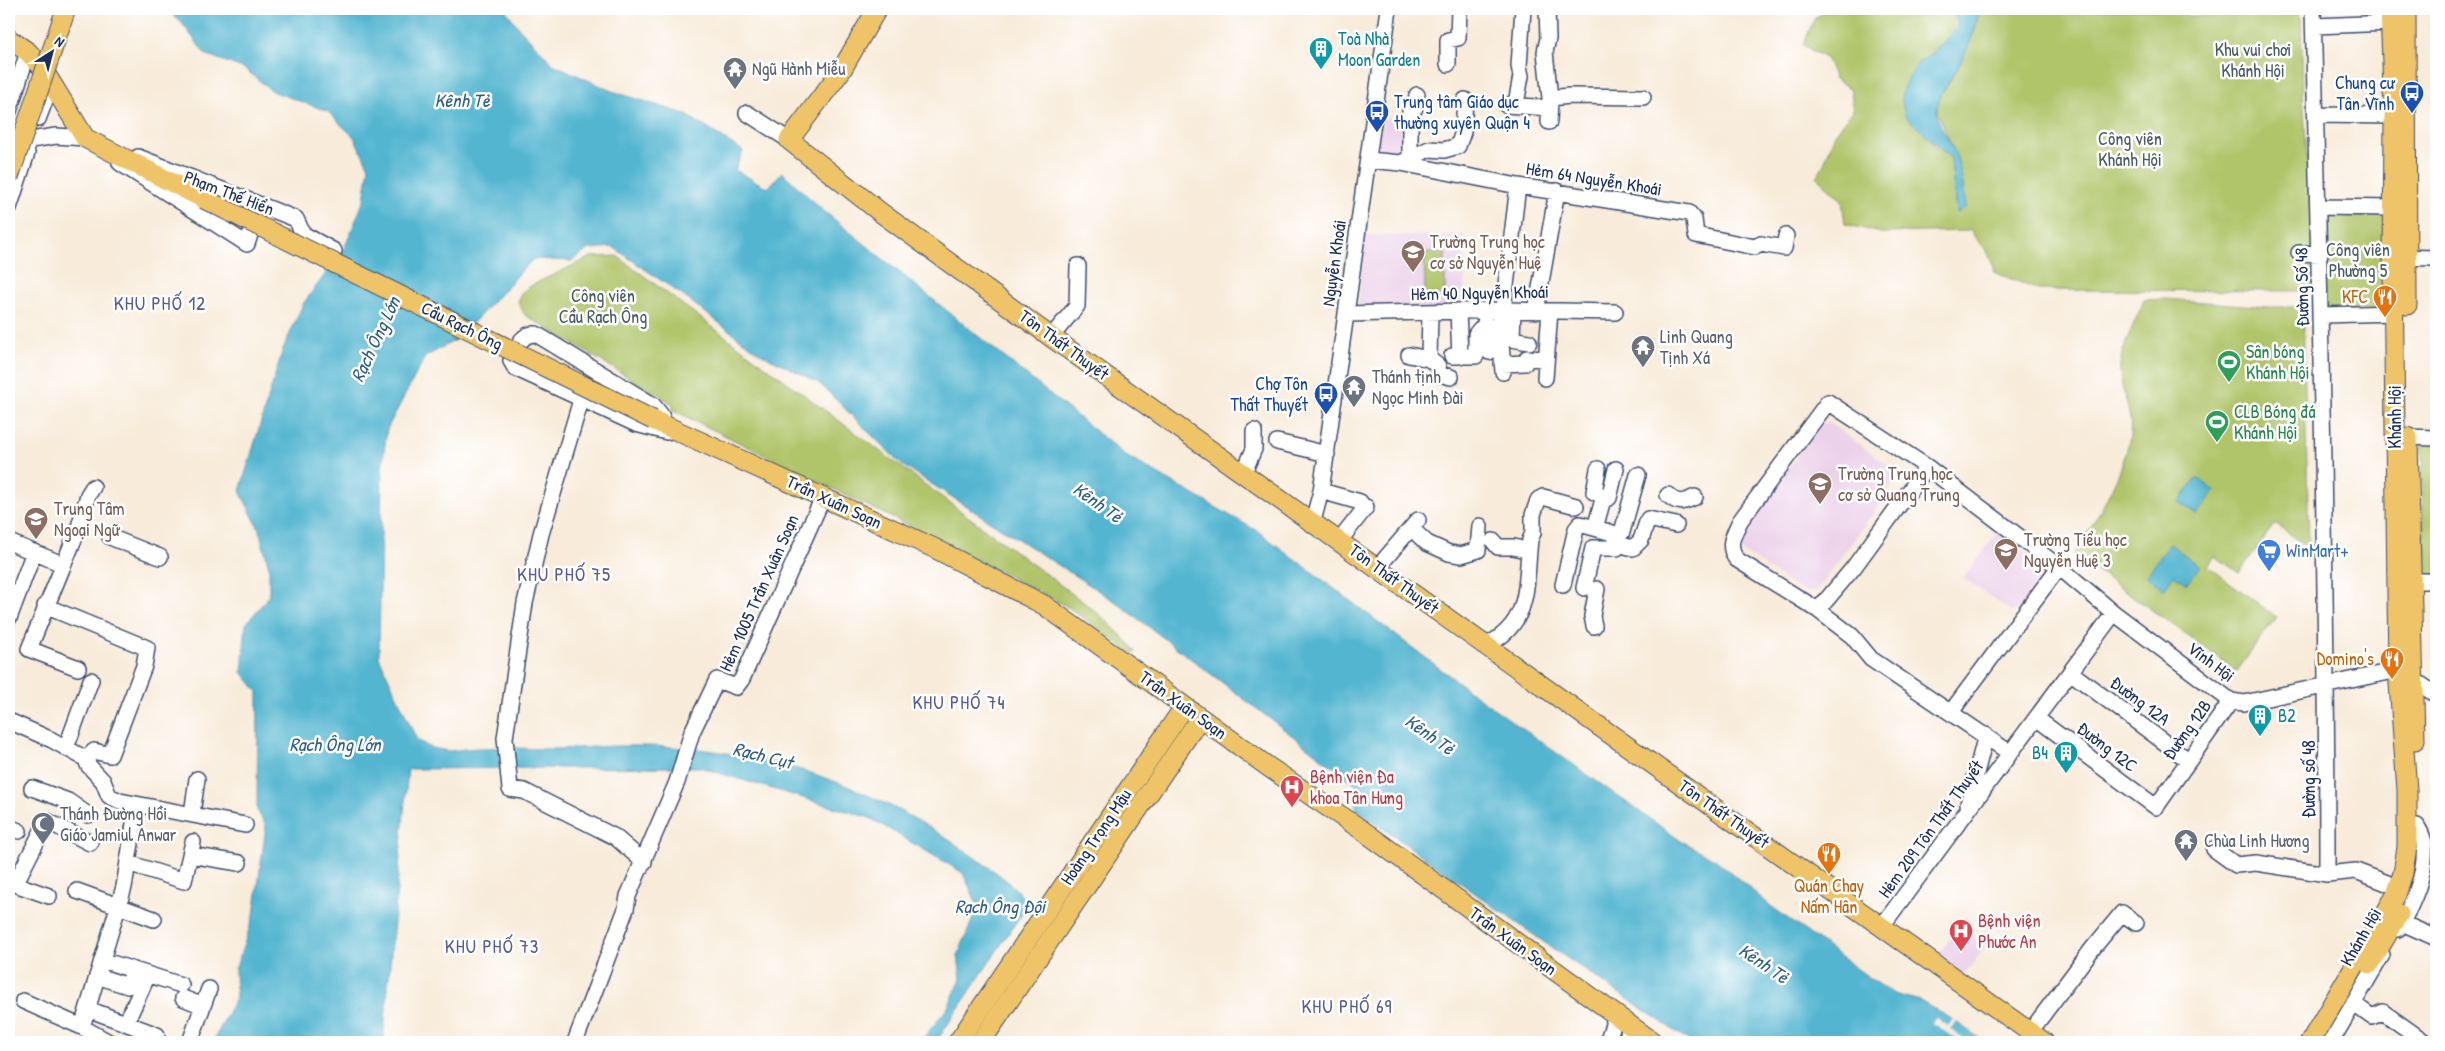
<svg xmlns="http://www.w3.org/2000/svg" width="2445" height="1051" viewBox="0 0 2445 1051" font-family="'Patrick Hand',sans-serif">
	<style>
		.built { fill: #ecd1ea }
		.green { fill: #b0c56a; stroke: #667a64 }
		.water { fill: #52b5d0; stroke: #367297 }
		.pier { fill: #f8ebd9 }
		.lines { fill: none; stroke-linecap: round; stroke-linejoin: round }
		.minor-casing { stroke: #3c4b70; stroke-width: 18 }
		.major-casing { stroke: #3c4b70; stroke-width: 21 }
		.minor { stroke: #fff; stroke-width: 15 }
		.major { stroke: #efc469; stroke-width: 19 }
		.major-bridge-casing { stroke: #3c4b70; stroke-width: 21; stroke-linecap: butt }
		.major-bridge { stroke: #efc469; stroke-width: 19 }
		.labels { text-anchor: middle; stroke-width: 5; stroke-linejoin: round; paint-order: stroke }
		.culture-label { font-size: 18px; fill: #0d838f; stroke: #fff; text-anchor: start }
		.park-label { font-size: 18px; fill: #485c62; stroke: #fff }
		.worship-label { font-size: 18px; fill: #5b616d; stroke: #fff; text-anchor: start }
		.transit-label { font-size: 18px; fill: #164399; stroke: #fff; text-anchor: end }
		.street-label { font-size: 18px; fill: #1b2f5e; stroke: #fff }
		.education-label { font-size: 18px; fill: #785e54; stroke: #fff; text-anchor: start }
		.food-label { font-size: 18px; fill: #c56008; stroke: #fff; text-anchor: end }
		.leisure-label { font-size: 18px; fill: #27864d; stroke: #fff; text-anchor: start }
		.shop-label { font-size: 18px; fill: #366cbe; stroke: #fff; text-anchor: start }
		.health-label { font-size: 18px; fill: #be3a42; stroke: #fff; text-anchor: start }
		.water-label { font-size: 19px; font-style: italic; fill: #2e5e86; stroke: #fff }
		.neighbourhood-label { font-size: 19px; letter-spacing: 1px; fill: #565c94; stroke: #fff }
	</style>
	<rect width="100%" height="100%" fill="#fff"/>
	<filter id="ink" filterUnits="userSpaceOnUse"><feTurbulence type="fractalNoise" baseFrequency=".02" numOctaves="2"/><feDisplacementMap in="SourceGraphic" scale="10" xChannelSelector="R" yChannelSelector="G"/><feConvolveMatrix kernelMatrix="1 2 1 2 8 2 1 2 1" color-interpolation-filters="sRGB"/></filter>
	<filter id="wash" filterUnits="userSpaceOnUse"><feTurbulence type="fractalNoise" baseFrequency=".0096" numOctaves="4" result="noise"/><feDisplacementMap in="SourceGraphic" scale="20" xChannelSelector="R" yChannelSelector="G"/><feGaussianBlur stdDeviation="1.12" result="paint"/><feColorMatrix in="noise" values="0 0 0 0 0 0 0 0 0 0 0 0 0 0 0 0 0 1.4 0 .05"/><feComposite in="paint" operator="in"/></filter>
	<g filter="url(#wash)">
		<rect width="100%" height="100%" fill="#f8ebd9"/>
		<path class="built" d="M1380 117 1409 120 1406 159H1375Z
			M1464 235 1465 310 1358 312 1364 236Z
			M1823 423H1829L1897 471 1898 478 1816 592H1806L1795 587 1742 551 1739 538 1740 531Z
			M1997 533 2043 565 2044 576 2020 610 2011 611 1963 578Z
			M1958 928 1986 946 1963 977 1936 957Z"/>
		<path class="green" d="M1829 9H1951C1955 14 1959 22 1957 28 1955 36 1926 58 1918 63L1933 144 1951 158 1956 211 1958 162 1937 111 1938 100 1959 66 1976 28 1979 9H2186V16L2299 14V17H2301L2303 93 2315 291 2039 290 1994 272C1992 264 1991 256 1985 249 1980 241 1973 238 1971 229L1968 231 1881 233 1845 224 1842 200 1817 177 1824 164 1835 134 1853 110 1851 89 1835 79 1827 59 1803 45 1815 18Z
			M2321 211H2391L2393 309 2325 311Z
			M1424 253H1445V295H1425Z
			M617 256 1098 613 1129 643 1136 652 1132 653 1068 607 982 562 673 410V404L525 315 518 302 521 293 532 285 591 257Z
			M2165 299 2268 307H2303L2309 548 2275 523 2239 573 2215 556 2208 566 2276 617 2237 671 2074 554C2096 519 2122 478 2130 437 2134 415 2121 393 2120 372 2118 353 2137 319 2144 300Z
			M2422 442H2436V576H2424Z"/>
		<path class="water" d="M166 9H505L519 28 553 64 612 91 685 114 743 151 735 170 768 188 782 172 819 207 1126 456 1259 532 1475 695 1681 841 1716 860 1772 907 1874 981 1894 994 1920 1001 1947 1016 1985 1042H1691L1555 950 1356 809V784L1116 602 902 465 819 383 758 352 682 295 613 247 590 249 571 261 533 259 459 338 425 357 387 429 382 467 379 657 417 740 431 748 450 751C484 745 521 749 556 749 585 748 614 745 643 746 758 747 866 782 961 848 984 865 1008 877 1025 900L1023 912 936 1042H920L947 1009 961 979 958 955 978 906 963 873 870 818 699 767 408 769 383 1042H213L236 997 235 970 254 915 266 826 257 810 258 692 242 672 246 624 269 596V568L259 529 240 491 283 349 303 304 344 249 364 200 369 167 354 137 327 111 272 91 245 69 205 54 182 23Z
			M1951 9 1979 10C1976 30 1968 49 1958 67 1951 80 1939 93 1937 108 1935 125 1953 143 1957 158 1962 174 1964 190 1966 207L1956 213 1951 158 1905 116 1901 97 1904 86 1918 63 1932 54 1957 28 1958 23Z
			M2197 477 2215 491 2197 515 2179 502Z
			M2170 544 2200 566 2187 584 2174 575 2164 589 2146 576Z"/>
		<path class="pier" d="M1936 1018 1947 1026 1953 1019 1956 1021 1950 1029 1963 1039 1961 1042 1932 1023Z"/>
	</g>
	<g filter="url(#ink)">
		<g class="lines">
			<defs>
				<path id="minor" d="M1547 9 1548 38 1545 52 1550 98 1549 122
					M2313 9C2320 297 2327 586 2327 874
					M2314 26 2390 23
					M1448 64V40L1458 38 1459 9
					M1550 98 1570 96 1643 97
					M1516 104 1521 76 1519 66 1523 9
					M1506 105 1549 108
					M9 111 28 52
					M747 113 789 140
					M2316 115 2394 116
					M38 119 52 82
					M9 136 20 139 27 148
					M31 140 56 136 85 138
					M138 157 296 219 303 234 334 251
					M1410 159V111L1415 108 1417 95
					M1368 160 1401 163 1518 186 1689 213 1694 219 1696 235 1755 247 1761 244 1784 248 1786 236
					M120 163 247 244 257 214
					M1401 163 1429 149 1444 150 1458 146 1463 132 1465 100
					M2319 207 2393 208
					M9 208 27 153
					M2299 253 2320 254
					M2395 257 2436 258
					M1499 310 1503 372
					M1503 310 1518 186
					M1513 310 1512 339 1529 342
					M1458 311 1460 356
					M1536 311 1557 191
					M1346 314 1503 310 1615 312
					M2322 315 2395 313
					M1485 322V330L1488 333 1489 352
					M1051 337 1077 306 1078 266
					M1409 355 1429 359 1438 366 1439 374 1451 377
					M1452 356H1476V334L1480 329 1485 330
					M1429 359 1430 312
					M1502 364 1525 363 1527 358 1546 359
					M1545 378 1550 311
					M581 400 541 534 525 603 505 738 510 789 524 791 615 837 644 862
					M665 426 661 415 653 405 536 334C520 333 517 349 511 361L515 368 636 424 667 432
					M2407 437 2436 438
					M1277 442 1327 454
					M1598 469 1594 492 1604 496
					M1244 472 1254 449V431
					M1321 491 1360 502
					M1668 495C1677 504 1683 503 1695 497
					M1313 521 1321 491 1389 9
					M1595 528 1604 496 1609 498 1616 469
					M1412 529 1427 543 1449 553 1461 555 1478 550 1480 526
					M110 537 160 557
					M1340 540 1366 507
					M1493 541 1498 547H1514L1529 551
					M9 542 62 564
					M1618 544 1633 548 1641 540 1648 519 1676 525
					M1378 567 1418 520
					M2411 581H2436
					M1563 585 1576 529 1580 524 1616 534 1622 532 1638 475
					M1584 588 1593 548H1617L1616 534
					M45 606 147 648 144 666 110 755 94 751 86 759
					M1818 610 1854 567 1927 467
					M9 618 34 552
					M1594 626 1592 616 1597 589
					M1487 645C1532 622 1525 585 1530 540L1533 533V515L1538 500 1543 497 1576 506
					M78 668 29 649 79 527 88 495 93 487
					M2070 672 2188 760
					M2413 679 2436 695
					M1951 712 2059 567
					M2036 718 2156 807 2231 701
					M9 721 52 740 86 759 88 765 103 781 109 796 120 801 245 825
					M66 748 91 680
					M2010 753 1871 659 1852 636 1818 610 1736 559C1727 545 1733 536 1740 521L1828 402 1927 467 2059 567 2114 613 2231 701 2244 703 2398 670
					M32 788 68 801 88 815
					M1968 804 1986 735
					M192 814 197 779
					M9 827 19 831
					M2214 849 2236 865 2256 863 2327 874 2356 871 2392 885
					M190 855 239 863
					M128 863 184 881 193 842
					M9 882 49 896
					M15 884 47 821 90 843
					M77 891 154 919
					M2402 923 2436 938
					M1882 926 2114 613
					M2398 929C2413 904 2427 874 2424 844 2424 838 2420 831 2417 826
					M102 960 181 985
					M97 976 128 986 134 970
					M183 998 203 1006
					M23 1001 82 1027 109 1042
					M2354 1004 2372 1017 2383 1012 2425 1042
					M88 1009 157 1035
					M126 1023 148 975
					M82 1027 124 887 137 805
					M2030 1032 2093 948 2122 913 2136 923
					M190 1042 209 989
					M575 1042 626 909 628 896 677 782 692 732 717 680 736 687 742 679 823 497
					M1607 1042 1616 1016
					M1626 1042 1630 1026
					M2331 1042 2382 955"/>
				<path id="major" d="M877 9 841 71 789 140 880 212 1051 337 2044 1042
					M2406 9 2407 305
					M9 39 28 52 41 66 85 138 204 199
					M653 420 934 548 1044 605 1270 768 1362 830 1653 1042
					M2408 437 2415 740
					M2370 964 2399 914
					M958 1042 1184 707
					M981 1042 1200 718
					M2310 1042 2396 895 2403 873 2407 847V790L2398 670 2393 268 2394 116 2390 9"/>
			</defs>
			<use href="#minor" class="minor-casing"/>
			<use href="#major" class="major-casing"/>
			<use href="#minor" class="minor"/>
			<use href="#major" class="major"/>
			<defs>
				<path id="major-bridge" d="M9 177 66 9
					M204 199 653 420"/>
			</defs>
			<use href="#major-bridge" class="major-bridge-casing"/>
			<use href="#major-bridge" class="major-bridge"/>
		</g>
	</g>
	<defs>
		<symbol id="building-pin" viewBox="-11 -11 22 30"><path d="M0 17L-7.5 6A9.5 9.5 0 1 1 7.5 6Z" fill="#0f9aa8" stroke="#fff"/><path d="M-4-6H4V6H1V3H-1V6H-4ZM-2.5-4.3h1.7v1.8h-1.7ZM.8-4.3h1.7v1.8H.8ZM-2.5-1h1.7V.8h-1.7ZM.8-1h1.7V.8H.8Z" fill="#fff"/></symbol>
		<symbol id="temple-pin" viewBox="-11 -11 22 30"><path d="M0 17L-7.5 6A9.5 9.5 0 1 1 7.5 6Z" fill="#6b7280" stroke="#fff"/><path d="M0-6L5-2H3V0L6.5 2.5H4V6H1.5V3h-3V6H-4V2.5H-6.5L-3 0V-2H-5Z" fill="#fff"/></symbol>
		<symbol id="bus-pin" viewBox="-11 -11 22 30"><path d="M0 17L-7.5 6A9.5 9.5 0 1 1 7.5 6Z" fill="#1a4fb4" stroke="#fff"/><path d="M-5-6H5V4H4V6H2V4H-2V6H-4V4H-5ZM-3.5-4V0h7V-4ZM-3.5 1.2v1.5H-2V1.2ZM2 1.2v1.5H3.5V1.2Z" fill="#fff"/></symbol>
		<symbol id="school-pin" viewBox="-11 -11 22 30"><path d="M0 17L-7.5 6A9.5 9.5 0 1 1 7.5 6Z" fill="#8d6e63" stroke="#fff"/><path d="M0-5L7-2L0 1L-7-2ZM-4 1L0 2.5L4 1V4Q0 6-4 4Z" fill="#fff"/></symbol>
		<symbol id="restaurant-pin" viewBox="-11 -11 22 30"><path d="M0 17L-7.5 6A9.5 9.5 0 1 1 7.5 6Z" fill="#e8710a" stroke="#fff"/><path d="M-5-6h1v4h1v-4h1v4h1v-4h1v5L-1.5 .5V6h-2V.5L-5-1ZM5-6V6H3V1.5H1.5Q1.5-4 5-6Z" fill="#fff"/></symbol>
		<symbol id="stadium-pin" viewBox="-11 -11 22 30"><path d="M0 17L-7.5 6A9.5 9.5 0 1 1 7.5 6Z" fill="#2e9e5b" stroke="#fff"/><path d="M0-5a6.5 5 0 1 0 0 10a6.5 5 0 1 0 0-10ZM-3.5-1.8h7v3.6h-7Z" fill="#fff"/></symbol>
		<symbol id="supermarket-pin" viewBox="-11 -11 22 30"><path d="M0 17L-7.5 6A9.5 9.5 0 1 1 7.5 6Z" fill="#3f7fe0" stroke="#fff"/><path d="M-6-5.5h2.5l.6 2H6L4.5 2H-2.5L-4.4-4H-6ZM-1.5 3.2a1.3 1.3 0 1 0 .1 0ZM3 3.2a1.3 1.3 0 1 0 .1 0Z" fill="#fff"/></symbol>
		<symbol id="hospital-pin" viewBox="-11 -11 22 30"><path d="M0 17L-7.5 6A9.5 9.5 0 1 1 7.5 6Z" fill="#e0444e" stroke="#fff"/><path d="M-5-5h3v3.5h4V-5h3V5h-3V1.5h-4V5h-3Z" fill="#fff"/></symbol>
		<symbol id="mosque-pin" viewBox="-11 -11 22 30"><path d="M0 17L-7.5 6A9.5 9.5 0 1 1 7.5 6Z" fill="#6b7280" stroke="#fff"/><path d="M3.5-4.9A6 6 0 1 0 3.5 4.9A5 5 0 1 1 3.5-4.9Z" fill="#fff"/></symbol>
	</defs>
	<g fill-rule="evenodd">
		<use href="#building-pin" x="1307" y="35" width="28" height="38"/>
		<use href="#temple-pin" x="721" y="55" width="28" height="38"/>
		<use href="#bus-pin" x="2398" y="79" width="28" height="38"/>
		<use href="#bus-pin" x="1363" y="98" width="28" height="38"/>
		<use href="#school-pin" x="1399" y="238" width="28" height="38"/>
		<use href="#restaurant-pin" x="2371" y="283" width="28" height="38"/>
		<use href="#temple-pin" x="1629" y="333" width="28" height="38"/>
		<use href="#stadium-pin" x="2215" y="348" width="28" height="38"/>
		<use href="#temple-pin" x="1340" y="373" width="28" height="38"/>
		<use href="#bus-pin" x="1312" y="380" width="28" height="38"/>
		<use href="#stadium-pin" x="2203" y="408" width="28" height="38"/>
		<use href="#school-pin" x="1806" y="470" width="28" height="38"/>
		<use href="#school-pin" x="22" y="505" width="28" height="38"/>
		<use href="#school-pin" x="1992" y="536" width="28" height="38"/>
		<use href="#supermarket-pin" x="2255" y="537" width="28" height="38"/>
		<use href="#restaurant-pin" x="2378" y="645" width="28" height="38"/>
		<use href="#building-pin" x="2246" y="702" width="28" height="38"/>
		<use href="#building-pin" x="2052" y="739" width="28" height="38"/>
		<use href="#hospital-pin" x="1278" y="773" width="28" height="38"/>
		<use href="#mosque-pin" x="29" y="810" width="28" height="38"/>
		<use href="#temple-pin" x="2172" y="827" width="28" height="38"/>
		<use href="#restaurant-pin" x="1815" y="840" width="28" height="38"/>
		<use href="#hospital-pin" x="1947" y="917" width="28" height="38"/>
	</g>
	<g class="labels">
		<g class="culture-label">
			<text x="1338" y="45">Toà Nhà<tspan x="1338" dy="21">Moon Garden</tspan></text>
			<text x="2278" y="722">B2</text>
			<text x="2048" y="759" text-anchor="end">B4</text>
		</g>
		<g class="park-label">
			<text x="2253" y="56">Khu vui chơi<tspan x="2253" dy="21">Khánh Hội</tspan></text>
			<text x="2130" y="145">Công viên<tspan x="2130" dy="21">Khánh Hội</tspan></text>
			<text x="2358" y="256">Công viên<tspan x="2358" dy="21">Phường 5</tspan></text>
			<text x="603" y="302">Công viên<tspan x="603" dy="21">Cầu Rạch Ông</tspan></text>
		</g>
		<g class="worship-label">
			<text x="752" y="75">Ngũ Hành Miễu</text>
			<text x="1660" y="343">Linh Quang<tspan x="1660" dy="21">Tịnh Xá</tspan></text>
			<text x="1372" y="383">Thánh tịnh<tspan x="1372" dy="21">Ngọc Minh Đài</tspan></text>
			<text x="60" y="820">Thánh Đường Hồi<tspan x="60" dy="21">Giáo Jamiul Anwar</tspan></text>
			<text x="2204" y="847">Chùa Linh Hương</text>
		</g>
		<g class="transit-label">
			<text x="2394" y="89">Chung cư<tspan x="2394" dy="21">Tân Vĩnh</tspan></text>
			<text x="1394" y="108" text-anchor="start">Trung tâm Giáo dục<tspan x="1394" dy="21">thường xuyên Quận 4</tspan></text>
			<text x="1308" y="390">Chợ Tôn<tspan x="1308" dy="21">Thất Thuyết</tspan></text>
		</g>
		<g class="street-label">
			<text transform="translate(1594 179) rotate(9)" y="6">Hẻm 64 Nguyễn Khoái</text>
			<text transform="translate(229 193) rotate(21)" y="6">Phạm Thế Hiển</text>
			<text transform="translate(1334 263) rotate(-82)" y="6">Nguyễn Khoái</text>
			<text transform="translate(2302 287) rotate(-91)" y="6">Đường Số 48</text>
			<text transform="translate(1480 293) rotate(-1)" y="6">Hẻm 40 Nguyễn Khoái</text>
			<text transform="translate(462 326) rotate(26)" y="6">Cầu Rạch Ông</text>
			<text transform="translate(1064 345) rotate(36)" y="6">Tôn Thất Thuyết</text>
			<text transform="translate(2395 417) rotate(-90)" y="6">Khánh Hội</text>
			<text transform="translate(834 502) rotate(25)" y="6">Trần Xuân Soạn</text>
			<text transform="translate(1394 579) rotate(36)" y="6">Tôn Thất Thuyết</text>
			<text transform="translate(759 593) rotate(-66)" y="6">Hẻm 1005 Trần Xuân Soạn</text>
			<text transform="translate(2211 662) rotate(37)" y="6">Vĩnh Hội</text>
			<text transform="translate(2140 701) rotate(37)" y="6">Đường 12A</text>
			<text transform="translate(1183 705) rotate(36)" y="6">Trần Xuân Soạn</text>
			<text transform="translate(2187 730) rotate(-54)" y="6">Đường 12B</text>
			<text transform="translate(2107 747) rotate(37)" y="6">Đường 12C</text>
			<text transform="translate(2309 779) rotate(-90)" y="6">Đường số 48</text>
			<text transform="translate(1724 814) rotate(35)" y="6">Tôn Thất Thuyết</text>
			<text transform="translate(1931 829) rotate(-54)" y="6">Hẻm 209 Tôn Thất Thuyết</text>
			<text transform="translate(1096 837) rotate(-56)" y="6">Hoàng Trọng Mậu</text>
			<text transform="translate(2361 937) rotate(-60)" y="6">Khánh Hội</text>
			<text transform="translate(1513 941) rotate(36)" y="6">Trần Xuân Soạn</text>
		</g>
		<g class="education-label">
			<text x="1430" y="248">Trường Trung học<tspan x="1430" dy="21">cơ sở Nguyễn Huệ</tspan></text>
			<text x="1838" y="480">Trường Trung học<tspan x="1838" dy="21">cơ sở Quang Trung</tspan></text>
			<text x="54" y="515">Trung Tâm<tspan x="54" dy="21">Ngoại Ngữ</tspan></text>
			<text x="2024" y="546">Trường Tiểu học<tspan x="2024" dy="21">Nguyễn Huệ 3</tspan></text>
		</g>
		<g class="food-label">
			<text x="2368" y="303">KFC</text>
			<text x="2374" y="665">Domino's</text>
			<text x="1829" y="892" text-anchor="middle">Quán Chay<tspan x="1829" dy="21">Nấm Hân</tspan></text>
		</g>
		<g class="leisure-label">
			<text x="2246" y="358">Sân bóng<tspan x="2246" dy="21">Khánh Hội</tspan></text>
			<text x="2234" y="418">CLB Bóng đá<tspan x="2234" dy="21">Khánh Hội</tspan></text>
		</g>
		<g class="shop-label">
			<text x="2286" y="557">WinMart+</text>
		</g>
		<g class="health-label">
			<text x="1310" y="783">Bệnh viện Đa<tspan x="1310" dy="21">khoa Tân Hưng</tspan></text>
			<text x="1978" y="927">Bệnh viện<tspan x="1978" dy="21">Phước An</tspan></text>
		</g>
		<g class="water-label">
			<text x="462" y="107">Kênh Tẻ</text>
			<text transform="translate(375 339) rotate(-65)" y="7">Rạch Ông Lớn</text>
			<text transform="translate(1098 502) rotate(35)" y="7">Kênh Tẻ</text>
			<text transform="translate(1430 734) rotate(35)" y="7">Kênh Tẻ</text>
			<text x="335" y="751">Rạch Ông Lớn</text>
			<text transform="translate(763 755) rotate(14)" y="7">Rạch Cụt</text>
			<text x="1000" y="913">Rạch Ông Đội</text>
			<text transform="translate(1764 963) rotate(34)" y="7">Kênh Tẻ</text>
		</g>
		<g class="neighbourhood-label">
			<text x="160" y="310">KHU PHỐ 12</text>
			<text x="564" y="581">KHU PHỐ 75</text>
			<text x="959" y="709">KHU PHỐ 74</text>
			<text x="492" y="953">KHU PHỐ 73</text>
			<text x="1347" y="1013">KHU PHỐ 69</text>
		</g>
	</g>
	<rect width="2445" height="1051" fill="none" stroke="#fff" stroke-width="30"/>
	<g transform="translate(52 52) rotate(36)" stroke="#ffffff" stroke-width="4" paint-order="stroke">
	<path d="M0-4L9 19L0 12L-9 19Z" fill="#1b2f5e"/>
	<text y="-8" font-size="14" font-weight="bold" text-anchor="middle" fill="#1b2f5e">N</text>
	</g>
</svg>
